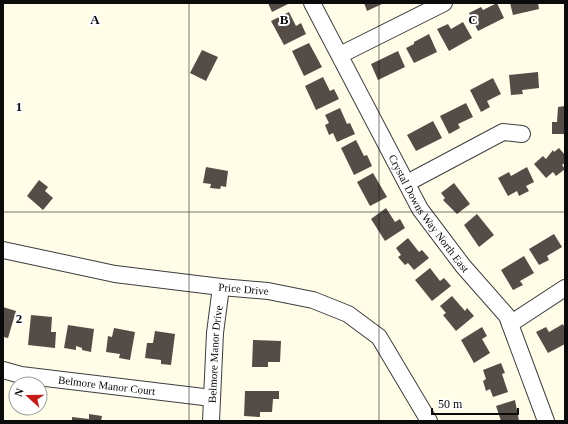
<svg xmlns="http://www.w3.org/2000/svg" width="568" height="424" viewBox="0 0 568 424" font-family="'Times New Roman',serif">
	<style>
		.building { fill: #544c46 }
		.lines { fill: none; stroke-linecap: round; stroke-linejoin: round }
		.minor-casing { stroke: #3e3e3e; stroke-width: 18 }
		.minor { stroke: #fff; stroke-width: 16 }
		.grid { fill: none; stroke: #0b0b0b; stroke-width: 1; stroke-opacity: 0.55 }
		.labels { text-anchor: middle; stroke-width: 4; stroke-linejoin: round; paint-order: stroke }
		.street-label { font-size: 11px; fill: #0b0b0b; stroke: #fff }
		.grid-label { font-size: 13px; text-anchor: middle; font-weight: bold; fill: #0b0b0b; stroke: #fff; stroke-width: 4; stroke-linejoin: round; paint-order: stroke }
	</style>
	<rect width="100%" height="100%" fill="#fffce8"/>
	<path class="building" d="M268 3H290L272 12Z
		M364 3H384L367 11Z
		M497 3 504 18 478 31 469 13 481 7 483 10Z
		M510 3H538L539 9 513 15Z
		M289 12 296 26 301 23 306 34 284 45 271 21Z
		M463 22 472 38 449 51 437 29 448 24 451 29Z
		M429 34 437 52 414 63 406 48 414 44V42Z
		M309 43 322 67 304 76 292 51Z
		M202 50 218 57 206 81 190 73Z
		M398 51 405 67 378 80 371 64Z
		M538 72 539 88 522 90 523 94 511 95 509 75Z
		M323 77 330 91 334 89 339 99 316 110 305 86Z
		M493 78 501 94 487 101 490 107 481 112 470 90Z
		M466 103 473 117 458 124 460 128 449 134 440 116Z
		M565 106V134H552V122H557L558 107Z
		M340 108 347 124 350 123 355 134 337 142 333 133 329 135 325 125 329 123 325 115Z
		M433 121 442 138 416 151 407 135Z
		M356 140 364 156 367 155 372 166 354 175 341 148Z
		M559 148 565 155V163L562 165 565 169 556 176 553 172 546 178 534 164 543 156 546 159 553 150 554 152Z
		M206 167 228 171 226 187 221 186 220 189 210 188 211 184 203 183Z
		M527 167 534 182 526 186 529 191 519 196 517 191 508 196 498 178 509 172 511 176Z
		M373 173 387 197 370 206 357 182Z
		M39 180 48 187 45 191 53 198 43 210 27 196Z
		M454 183 470 204 457 214 443 200 445 198 441 193Z
		M386 208 395 222 400 219 405 228 385 241 371 219Z
		M477 214 494 235 479 247 464 225Z
		M554 234 562 247 547 256 549 260 539 265 529 249Z
		M408 238 419 252 422 250 429 258 414 270 408 263 405 265 398 257 401 255 396 248Z
		M524 256 534 273 520 281 523 285 513 290 501 270Z
		M430 268 440 281 444 278 451 286 432 301 415 280Z
		M452 296 465 311 467 308 474 316 456 331 443 315 446 313 440 306Z
		M3 307 16 311 8 338 3 337Z
		M31 315 52 317 51 332H56L55 348 28 345Z
		M563 324 565 329V344L548 353 536 332 546 327 549 332Z
		M68 325 94 329 91 352 82 350V348L76 346V350L64 348Z
		M482 327 487 336 482 339 490 353 474 363 461 340Z
		M114 328 135 332 130 360 119 358 120 354 106 352 108 336 112 337Z
		M155 331 175 334 171 365 161 364V360L145 358 147 343H153Z
		M253 340 281 341 280 362H268V367H252Z
		M501 363 505 373 502 374 508 392 493 397 490 389 486 391 483 381 486 379 483 370Z
		M245 391H279V399H273L272 412H260V417L244 416Z
		M515 400 519 421H501L496 406Z
		M89 414 102 416 101 421H72V417L89 419Z"/>
	<g class="lines">
		<defs>
			<g id="minor">
				<path id="s1" d="M312 3 420 209 463 266 507 316 546 421"/>
				<path d="M340 55 444 3"/>
				<path d="M407 183 503 132 522 134"/>
				<path id="s2" d="M3 250 115 274 221 287 268 291 313 300 348 314 379 337 429 421"/>
				<path d="M510 324 565 288"/>
				<path id="s3" d="M3 370 21 375 212 398"/>
				<path id="s4" d="M211 421 215 333 221 287"/>
			</g>
		</defs>
		<use href="#minor" class="minor-casing"/>
		<use href="#minor" class="minor"/>
	</g>
	<path class="grid" d="M189 3V421M379 3V421M3 212H565"/>
	<g class="labels">
		<g class="street-label">
			<text dy="4" stroke="none"><textPath href="#s1" startOffset="241">Crystal Downs Way North East</textPath></text>
			<text dy="4" stroke="none"><textPath href="#s2" startOffset="244">Price Drive</textPath></text>
			<text dy="4" stroke="none"><textPath href="#s4" startOffset="67">Belmore Manor Drive</textPath></text>
			<text dy="4" stroke="none"><textPath href="#s3" startOffset="105">Belmore Manor Court</textPath></text>
		</g>
	</g>
	<g class="grid-label">
		<text x="95" y="24">A</text>
		<text x="284" y="24">B</text>
		<text x="473" y="24">C</text>
		<text x="19" y="111">1</text>
		<text x="19" y="323">2</text>
	</g>
	<rect width="568" height="424" fill="none" stroke="#0b0b0b" stroke-width="8"/>
	<g transform="translate(28 396) rotate(291)"><circle r="19" fill="#ffffff" stroke="#9d9d9d"/>
	<path d="M0-3L7 15L0 10L-7 15Z" fill="#c41d19"/>
	<text y="-6" font-size="11" font-weight="bold" text-anchor="middle" fill="#0b0b0b">N</text>
	</g>
	<path d="M432 408v6h86v-6" fill="none" stroke="#0b0b0b" stroke-width="2"/>
	<text x="438" y="408" font-size="12" fill="#0b0b0b" stroke="#ffffff" stroke-width="3" paint-order="stroke">50 m</text>
</svg>
